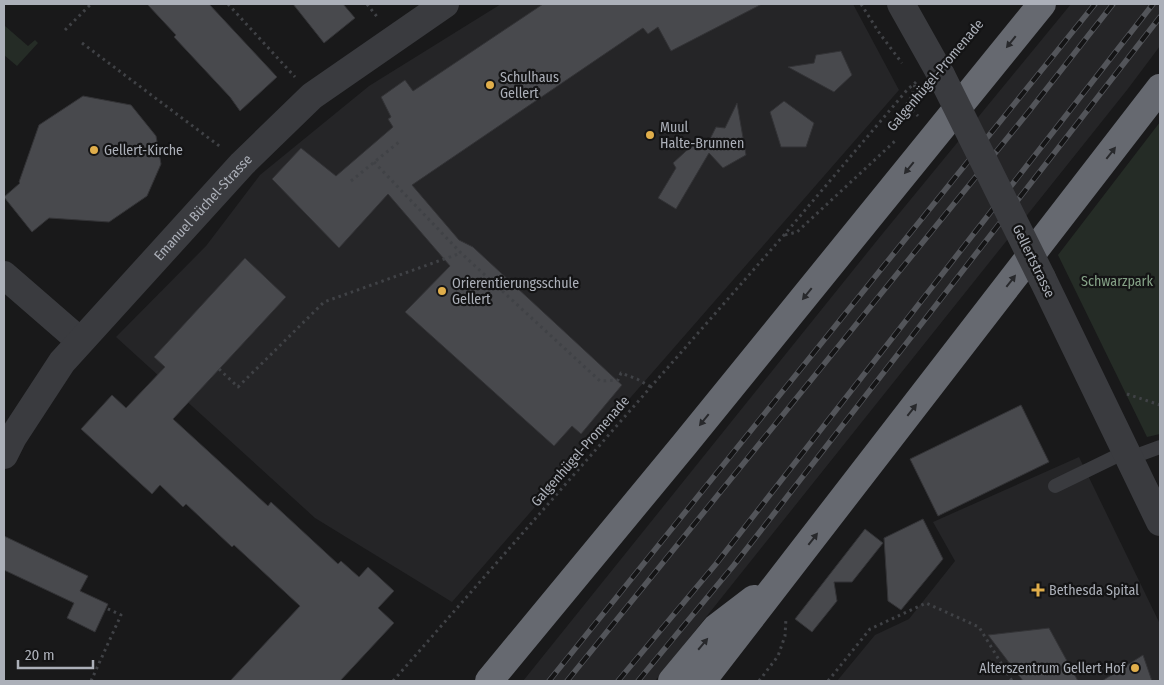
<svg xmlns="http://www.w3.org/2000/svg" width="1164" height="685" viewBox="0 0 1164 685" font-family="'Fira Sans Condensed',sans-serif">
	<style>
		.built { fill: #252527 }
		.green { fill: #252c26 }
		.building { fill: #48494d; stroke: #333336 }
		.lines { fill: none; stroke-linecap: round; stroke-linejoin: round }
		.path { stroke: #404246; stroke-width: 3; stroke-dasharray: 2.5 4; stroke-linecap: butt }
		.service { stroke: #3a3b3f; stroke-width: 14 }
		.minor { stroke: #3a3b3f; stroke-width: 28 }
		.motorway { stroke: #666970; stroke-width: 28 }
		.rail-casing { stroke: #53555a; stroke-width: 5.5 }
		.rail { stroke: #141415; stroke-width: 4; stroke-dasharray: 11; stroke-linecap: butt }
		.minor-bridge { stroke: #3a3b3f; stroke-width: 28 }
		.oneway { fill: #28292c }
		.poi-dot { fill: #e0ae4b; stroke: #141415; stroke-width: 2 }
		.labels { text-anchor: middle; stroke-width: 4.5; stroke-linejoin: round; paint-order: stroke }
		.street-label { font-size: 14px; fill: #acb0b9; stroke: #141415 }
		.poi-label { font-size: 14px; fill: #acb0b9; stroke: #141415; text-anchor: start }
		.park-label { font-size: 14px; fill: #85a287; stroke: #141415 }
	</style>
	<rect width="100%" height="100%" fill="#19191a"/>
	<path class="built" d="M501 4H853L899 90 452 602 315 518 116 337 206 246 260 175 369 86Z
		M1071 4H1160V46L1127 90 655 681H523L879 238Z
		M1079 457 1160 624V681H837L875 635 909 619 955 561 933 522Z"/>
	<path class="green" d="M5 26 28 46 35 40 38 43 17 66 4 55Z
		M1160 122V434L1147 437 1058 255Z"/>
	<path class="building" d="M147 4H209L277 77 240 111 230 97 174 37 176 35Z
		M293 4H343L355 18 324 43Z
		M543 4H762L671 51 658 27 648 34 643 28 412 185 459 240 473 247 622 385 581 434 572 426 554 446 405 312 450 266 388 194 339 248 272 179 301 148 336 176 393 127 388 119 391 117 381 97 405 80 413 91Z
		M841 51 852 75 834 92 788 67 814 63 816 55Z
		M83 96 131 105 156 136 161 164 147 196 109 222 49 218 32 232 4 197 20 183 19 182 39 125Z
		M784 101 814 123 806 147H781L770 112Z
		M737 103 746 155 723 168 709 153 676 209 658 198 676 168 673 163 697 141 705 149 716 127 725 128Z
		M245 258 286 297 173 419 268 506 271 502 338 564 341 561 359 577 368 567 394 591 378 608 394 623 340 681H230L300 606 234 545 232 547 186 504 183 507 160 485 152 494 81 429 112 395 126 408 165 367 154 357Z
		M1021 405 1049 462 938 516 910 459Z
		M923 519 943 559 901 610 888 601 884 538Z
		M865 529 883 543 852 582H834L837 601 812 632 795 619Z
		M4 536 88 576 80 591 108 604 95 632 67 618 74 603 4 570Z
		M1049 628 1078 681H1023L988 635Z
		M1143 655 1152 681H1102Z"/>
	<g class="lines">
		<path class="path" d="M228 4 295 77
			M367 4 378 18
			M861 4 880 34 902 63
			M65 30 91 4
			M82 43 222 148
			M915 85 910 100 893 121 898 125 911 109 918 116
			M374 162 461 253 600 381 618 380 621 373 637 379 651 387
			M351 181 399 142
			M785 235 797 232 895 141
			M219 369 238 387 324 302 461 253
			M1127 394 1160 405
			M91 681 121 615 106 608
			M393 681 784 235 907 90 916 82
			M759 681 778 656 785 636 786 618
			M828 681 870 629 926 603 979 627 1012 681"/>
		<path class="service" d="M1130 458 1160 447
			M1055 486 1127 451"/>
		<g class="minor">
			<path d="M901 4 941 75"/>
			<path d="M4 275 80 341"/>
			<path d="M1042 278 1160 522"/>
			<path id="s1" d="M4 455 13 437 62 362 242 164 312 96 445 4"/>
		</g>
		<path class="motorway" d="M489 681 684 445 1042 4
			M672 681 716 628 754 599
			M702 681 1160 88"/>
		<defs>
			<path id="rail" d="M549 681 1095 4
				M567 681 1030 110 1113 4
				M618 681 716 564 1153 4
				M638 681 734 565 1160 17"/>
		</defs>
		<use href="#rail" class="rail-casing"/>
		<use href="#rail" class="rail"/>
		<path class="minor-bridge" d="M941 75 1042 278"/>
	</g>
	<defs><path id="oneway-solid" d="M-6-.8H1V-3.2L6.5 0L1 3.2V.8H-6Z" transform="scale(1.25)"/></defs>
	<g class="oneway">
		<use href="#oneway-solid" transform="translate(1011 42) rotate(129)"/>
		<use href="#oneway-solid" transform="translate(1111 153) rotate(-52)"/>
		<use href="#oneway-solid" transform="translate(909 168) rotate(129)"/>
		<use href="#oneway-solid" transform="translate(1011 281) rotate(-52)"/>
		<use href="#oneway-solid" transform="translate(807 294) rotate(129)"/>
		<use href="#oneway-solid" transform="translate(912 410) rotate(-52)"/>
		<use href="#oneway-solid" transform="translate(704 420) rotate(129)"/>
		<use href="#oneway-solid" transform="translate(813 539) rotate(-52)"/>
		<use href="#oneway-solid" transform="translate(703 644) rotate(-50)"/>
	</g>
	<g class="poi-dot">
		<circle cx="490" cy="85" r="5"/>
		<circle cx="650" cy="135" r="5"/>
		<circle cx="94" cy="150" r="5"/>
		<circle cx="442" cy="291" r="5"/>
		<path d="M1035.5 582.5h5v5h5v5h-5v5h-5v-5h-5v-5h5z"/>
		<circle cx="1135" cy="668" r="5"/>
	</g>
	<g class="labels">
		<g class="street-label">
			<text transform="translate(935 75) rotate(-50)" y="5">Galgenhügel-Promenade</text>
			<text dy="5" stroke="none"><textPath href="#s1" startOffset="319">Emanuel Büchel-Strasse</textPath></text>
			<text transform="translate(1034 261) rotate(64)" y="5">Gellertstrasse</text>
			<text transform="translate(580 451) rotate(-49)" y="5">Galgenhügel-Promenade</text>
		</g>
		<g class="poi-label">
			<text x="500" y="82">Schulhaus<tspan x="500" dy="16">Gellert</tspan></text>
			<text x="660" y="132">Muul<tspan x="660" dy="16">Halte-Brunnen</tspan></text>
			<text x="104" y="155">Gellert-Kirche</text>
			<text x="452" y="288">Orierentierungsschule<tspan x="452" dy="16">Gellert</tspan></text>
			<text x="1049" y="595">Bethesda Spital</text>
			<text x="1125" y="673" text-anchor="end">Alterszentrum Gellert Hof</text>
		</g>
		<g class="park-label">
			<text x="1117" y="286">Schwarzpark</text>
		</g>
	</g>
	<rect width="1164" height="685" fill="none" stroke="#acb0b9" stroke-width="10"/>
	<path d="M18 660v8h75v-8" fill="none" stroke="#acb0b9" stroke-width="2.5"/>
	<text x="25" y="660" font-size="15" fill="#acb0b9" stroke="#141415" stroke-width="4" paint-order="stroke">20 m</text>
</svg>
